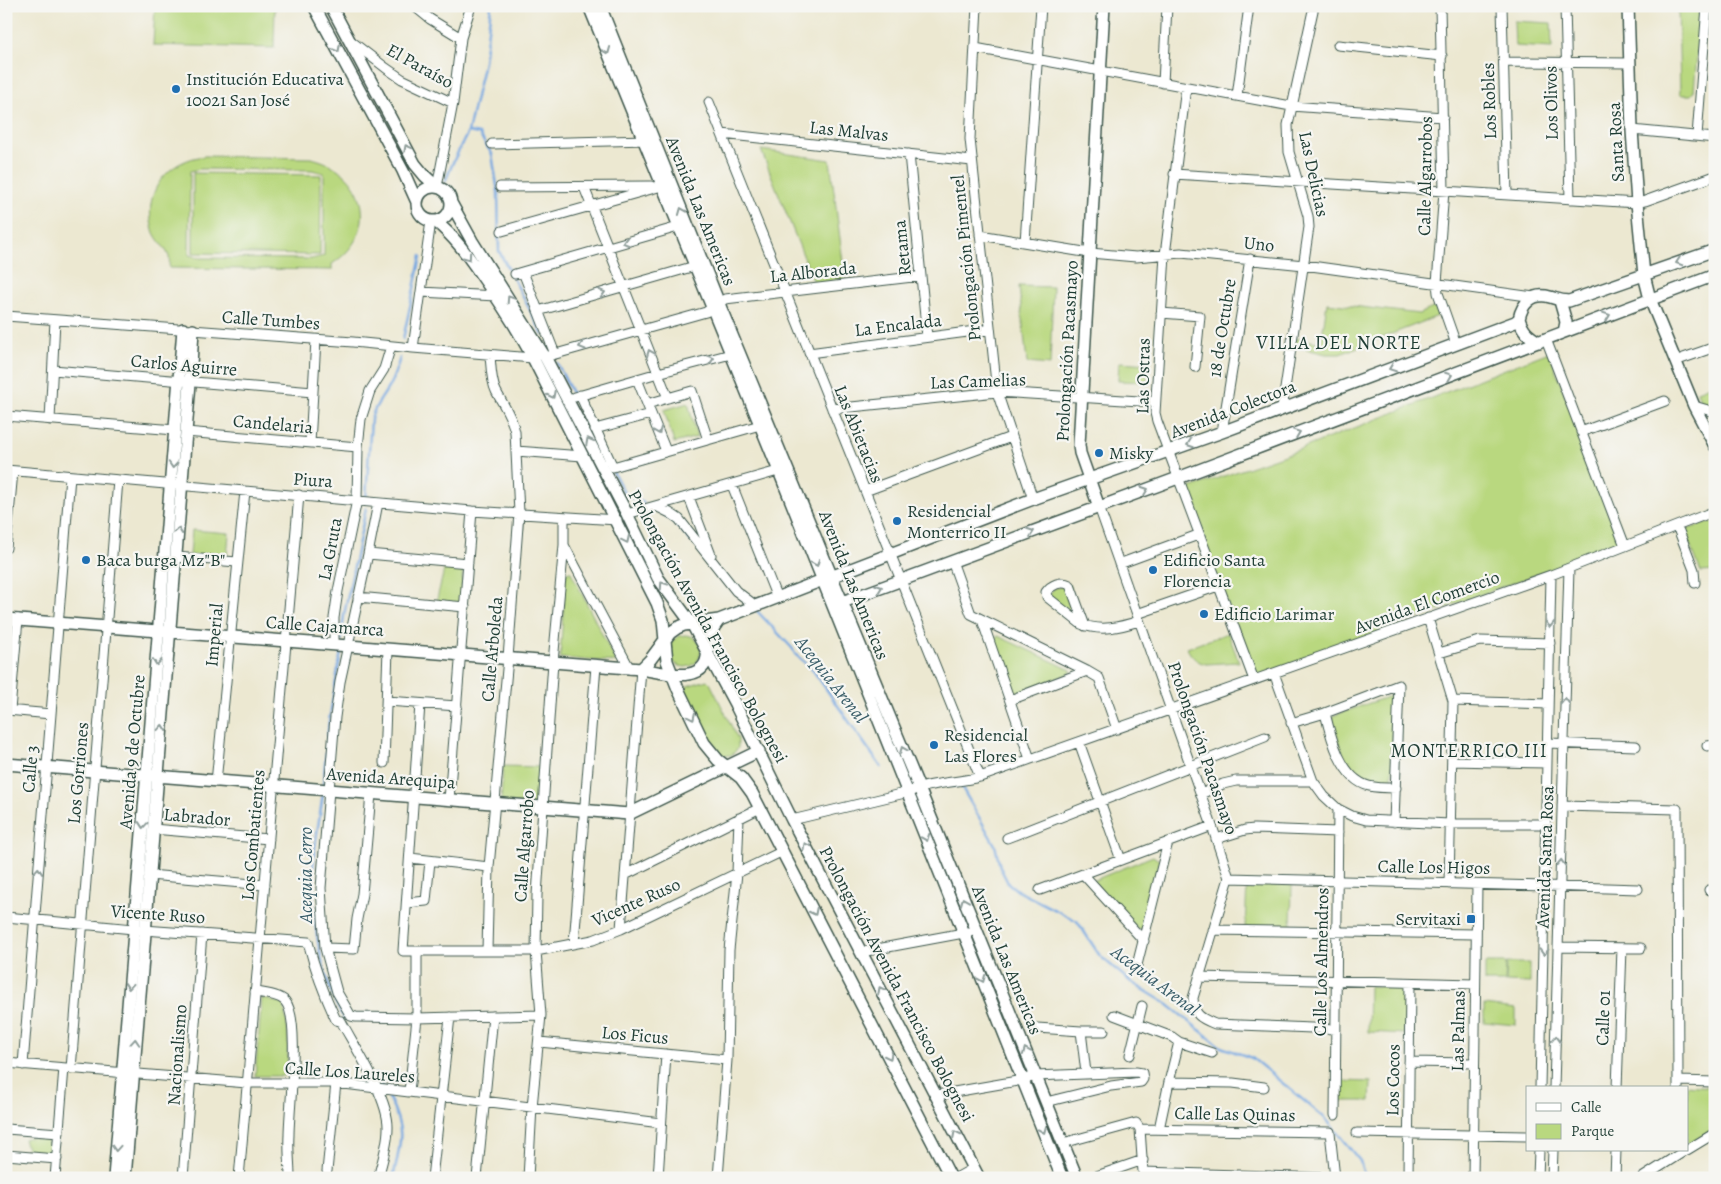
<svg xmlns="http://www.w3.org/2000/svg" width="1721" height="1184" viewBox="0 0 1721 1184" font-family="Alegreya,serif">
	<style>
		.green { fill: #b9d87f; stroke: #6c8a5a; fill-rule: evenodd }
		.lines { fill: none; stroke-linecap: round; stroke-linejoin: round }
		.stream { stroke: #75a7e1; stroke-width: 2.5 }
		.street-casing { stroke: #3e574c; stroke-width: 11 }
		.secondary-casing { stroke: #3e574c; stroke-width: 14 }
		.street { stroke: #fff; stroke-width: 9 }
		.secondary { stroke: #fff; stroke-width: 11 }
		.oneway { stroke: #8f9e9a }
		.poi-dot { fill: #1f6fb2; stroke: #f6f6f2; stroke-width: 2 }
		.labels { text-anchor: middle; stroke-width: 4.5; stroke-linejoin: round; paint-order: stroke }
		.street-label { font-size: 18px; fill: #1f3d34; stroke: #f6f6f2 }
		.poi-label { font-size: 18px; fill: #1f3d34; stroke: #f6f6f2; text-anchor: start }
		.neighbourhood-label { font-size: 19px; letter-spacing: 1px; fill: #1f3d34; stroke: #f6f6f2 }
		.water-label { font-size: 19px; font-style: italic; fill: #395d68; stroke: #f6f6f2 }
	</style>
	<rect width="100%" height="100%" fill="#f6f6f2"/>
	<filter id="ink" filterUnits="userSpaceOnUse"><feTurbulence type="fractalNoise" baseFrequency=".02" numOctaves="2"/><feDisplacementMap in="SourceGraphic" scale="10" xChannelSelector="R" yChannelSelector="G"/><feConvolveMatrix kernelMatrix="1 2 1 2 8 2 1 2 1" color-interpolation-filters="sRGB"/></filter>
	<filter id="wash" filterUnits="userSpaceOnUse"><feTurbulence type="fractalNoise" baseFrequency=".0096" numOctaves="4" result="noise"/><feDisplacementMap in="SourceGraphic" scale="20" xChannelSelector="R" yChannelSelector="G"/><feGaussianBlur stdDeviation="1.12" result="paint"/><feColorMatrix in="noise" values="0 0 0 0 0 0 0 0 0 0 0 0 0 0 0 0 0 1.4 0 .05"/><feComposite in="paint" operator="in"/></filter>
	<g filter="url(#wash)">
		<rect width="100%" height="100%" fill="#ece8d1"/>
		<path class="green" d="M155 6H275L274 48 153 45Z
			M1678 6H1701L1694 91 1691 95H1682L1680 93Z
			M1514 21 1551 23 1552 48 1515 46Z
			M761 150 830 160 845 278 815 285Z
			M205 156 311 158C367 170 382 232 332 264V270L169 268C169 265 170 260 169 257 167 249 156 240 153 230 142 192 167 160 205 156ZM201 169 312 170 324 173V256L311 259 200 258 189 255 190 171Z
			M193 173 321 175 320 255 193 253Z
			M1019 286 1053 287 1050 365 1027 363Z
			M1327 303 1419 314 1435 307 1438 316 1340 354H1326L1293 346 1295 338 1321 343Z
			M1549 352 1620 544 1255 677 1184 490 1293 452Z
			M1119 362 1148 364 1147 382 1118 381Z
			M1715 384V408L1702 406 1697 391Z
			M688 403 697 437 674 443 664 410Z
			M1715 521V571L1701 572 1684 530Z
			M192 530 229 533 227 558 190 555Z
			M445 566H463L461 604 436 603Z
			M566 572H571L616 662 560 658Z
			M1069 585 1080 617 1076 619 1051 598 1050 594 1054 588Z
			M1228 633 1239 662 1206 664C1197 662 1191 657 1187 648Z
			M669 651a16 16 0 1 1 32 0a16 16 0 1 1-32 0Z
			M998 636 1071 670V673L1013 695 993 640Z
			M707 680 710 683 738 739V748L732 755 721 756 715 752 685 693 687 686Z
			M1393 695 1392 784C1384 784 1375 784 1368 782 1343 772 1339 739 1332 716Z
			M503 766 542 767 539 805 501 803Z
			M1153 856 1160 861 1142 929H1138L1092 881Z
			M1247 883 1292 884 1291 929 1245 928Z
			M1485 963H1506L1505 982H1485Z
			M1507 963H1530V983L1506 982Z
			M1369 986 1403 987 1406 992 1405 1034 1368 1032Z
			M262 998 283 1004C289 1029 290 1051 285 1076H255Z
			M1484 1005 1516 1009V1025L1484 1022Z
			M1341 1081 1371 1082 1370 1101H1341Z
			M1684 1085 1715 1087V1128L1687 1145V1088H1684Z
			M30 1137 47 1139 48 1143 52 1144 51 1153 28 1152 24 1139Z"/>
		<g class="lines">
			<path class="stream" d="M468 132 479 134 492 154 498 192 499 251 543 335
				M445 182 454 160 468 132 484 62 491 6
				M403 339 421 256
				M557 363 572 393
				M578 402 601 450
				M611 468 626 496 644 503
				M366 499 371 419C374 407 380 401 386 391 393 381 396 370 400 358
				M664 514 675 523 691 541
				M757 611 792 648 795 654 812 669 881 767
				M341 640 344 615 366 508
				M323 785 329 721 341 652
				M950 786H961L995 845 1000 867 1008 883 1018 891 1077 921 1100 956 1131 982 1167 1004 1221 1047 1252 1058 1325 1118 1360 1161 1365 1178
				M323 793C320 820 313 847 313 873 312 922 320 976 344 1019
				M375 1074 382 1086
				M389 1098C406 1132 401 1142 393 1178"/>
		</g>
	</g>
	<g filter="url(#ink)">
		<g class="lines">
			<defs>
				<path id="street" d="M414 6 430 19 461 38
					M977 6 970 139 997 392 1033 499
					M1440 6 1444 191 1437 283 1438 293 1456 344
					M1502 6 1507 195
					M1565 6 1570 199
					M351 41 386 68 402 79 453 103
					M1338 45 1442 56
					M975 48 1291 106 1443 117
					M1504 62 1630 63
					M1163 83 1167 6
					M1186 87 1165 255 1155 413 1157 421 1254 680
					M1237 96 1249 6
					M709 102 980 777
					M1632 130 1715 138
					M722 134 972 161
					M1697 136 1707 6
					M492 144 648 140
					M909 154 927 337
					M1174 174 1637 203 1645 201 1715 176
					M437 187 453 103 461 38 471 6
					M500 187 651 186
					M584 187 668 398
					M502 231 662 186
					M980 235 1090 253 1136 257 1181 253 1304 265 1534 297
					M1025 242 1041 6
					M523 272 555 354
					M515 274 678 227
					M421 292 496 296
					M538 311 695 266
					M1161 313 1200 316 1195 367
					M6 316 353 342 413 348 533 358
					M1546 339 1625 546
					M413 348 431 221
					M809 353 990 329
					M545 357 706 312 725 299 921 276
					M1675 361 1715 347
					M53 370 313 392
					M637 379 666 451
					M580 395 613 467 760 425
					M575 397 658 373 731 354
					M647 404 692 391 708 440
					M1694 406 1715 412
					M832 409 997 392 1155 402
					M1282 409 1309 227 1308 216 1289 152 1288 125 1314 6
					M6 416 175 430
					M50 420 55 320
					M595 429 651 414
					M186 432 358 447
					M1222 432 1250 259
					M1581 432 1665 401
					M310 443 316 340
					M516 451 583 456
					M6 470 472 511 617 520
					M732 485 777 598
					M865 491 1011 437
					M689 497 711 555
					M378 503 368 554 340 682 335 717 321 888 325 948 337 992 351 1016 356 1017 417 1018 541 1015
					M656 506 670 513 679 519 736 591 756 606
					M1099 507 1212 826 1229 878 1193 998C1194 1015 1200 1018 1215 1024L1336 1029
					M627 514 785 469
					M1677 526 1694 570 1695 583
					M564 545 630 669
					M6 548 13 471
					M368 554 468 563
					M176 557 237 562
					M952 561 971 614 1087 671 1099 678 1117 729
					M1119 564 1198 535
					M358 597 465 607
					M1137 614 1218 586
					M1428 618 1453 701 1449 884
					M982 620 1030 759
					M1085 626 1070 585C1061 580 1051 585 1046 592L1047 597 1081 624C1101 632 1120 627 1139 621
					M334 645V618L338 591 357 500 358 447 361 419 370 391 384 369 391 346
					M1439 653 1480 641 1550 643
					M1274 673 1313 781 1324 796 1338 809 1352 816 1366 820 1450 824H1546
					M1010 700 1087 671
					M387 701 457 706
					M1453 701 1548 704
					M420 704 403 951H536L593 940 621 929 783 851
					M7 710 51 714
					M10 710 18 619
					M1325 713C1331 738 1341 779 1369 786 1377 788 1387 788 1396 788
					M1291 723 1325 713 1399 685 1394 822
					M1079 742 1121 860
					M1547 743 1636 746
					M1707 746 1715 745
					M1452 761 1547 763
					M384 763 388 649
					M216 782 245 491
					M1201 794 1223 784 1236 781H1313
					M449 800 472 511
					M1562 806 1677 809 1678 1088
					M792 820 909 792C931 782 957 783 980 777L1551 575 1715 511
					M153 829 269 839
					M1007 838 1265 737
					M1216 839 1245 830 1254 829 1338 832
					M410 858 489 867
					M1083 874 1144 941
					M149 875 265 885
					M625 875 760 808
					M1229 878 1545 886 1638 889
					M1040 890 1212 826
					M1709 890 1715 891
					M407 903 426 901 430 861
					M6 917 144 930 308 942C315 970 324 994 336 1020L341 1021C355 1047 389 1099 388 1128 388 1144 382 1162 378 1178
					M621 929 641 669
					M1213 930 1476 934
					M574 943 596 666
					M1558 947 1641 948
					M325 948 354 949 357 919 362 894 371 794
					M487 951 489 867 508 658 519 513 515 432C512 416 503 405 496 391 491 381 491 366 490 355
					M861 952 969 932
					M1136 969 1168 842
					M1199 977 1475 984
					M255 992C264 993 279 995 285 1001 301 1019 289 1108 289 1135 288 1149 290 1164 290 1178
					M1114 1015 1172 1037 1179 1042 1212 1053
					M1037 1028 1081 1031H1104
					M1081 1031 1086 1073
					M539 1042 727 1060
					M1130 1055 1142 1006
					M1409 1062 1474 1063
					M6 1063 247 1083H336L661 1123
					M23 1065 70 476
					M71 1069 118 480
					M1678 1081 1715 1082
					M1169 1082 1233 1083 1264 1087
					M1540 1088 1551 575
					M1554 1088 1569 568
					M1617 1088 1622 948
					M409 1092 417 1018V951
					M937 1095 1023 1080 1035 1076 1136 1072 1142 1073 1143 1079 1141 1082 1111 1086 1046 1102
					M1335 1115 1338 809
					M6 1129 59 1133
					M1140 1129 1330 1132 1335 1178
					M1159 1129 1169 1082 1179 1042
					M1357 1133 1527 1136
					M1063 1143 1136 1123 1140 1129 1143 1172 1330 1178
					M1687 1150 1715 1133
					M6 1155 57 1159
					M327 1171 336 1083
					M55 1178 64 1068
					M183 1178 202 934
					M239 1178 299 495
					M432 1178 450 1017
					M477 1178 493 1016
					M528 1178 532 1107 541 1015 536 951 537 895 553 662 564 545V517
					M658 1178 666 1054
					M718 1178 727 1060 729 950 737 873 739 818
					M956 1178 974 1168
					M1091 1178 1143 1160
					M1408 1178 1410 983
					M1473 1178 1477 885
					M1538 1178 1539 1150
					M1552 1178 1553 1150
					M1615 1178 1616 1150
					M1642 1178 1686 1150"/>
				<path id="secondary" d="M314 6 403 171 417 202
					M331 6 415 164 425 176 436 186
					M589 6 779 471 1062 1178
					M600 6 722 311 919 788 1077 1178
					M1628 6 1632 130 1637 203 1644 275 1650 299 1694 406 1715 446
					M417 204a17 17 0 1 1 34 0a17 17 0 1 1-34 0Z
					M451 203 472 241 545 357 627 514 658 578 692 624 735 704 792 820 979 1178
					M435 221C455 237 468 256 482 276 501 303 518 329 533 358L657 603 663 620 667 661 678 689 704 743 718 760 741 778 752 793 951 1178
					M1560 301 1566 322 1564 332
					M1519 319C1523 331 1528 336 1539 342
					M1099 507 1080 453 1079 445 1104 6
					M837 604 1178 478 1715 275
					M6 619 641 669C660 672 703 685 707 657 709 642 709 632 719 620
					M641 669 650 660 670 633 677 628 684 625 719 620 1033 499 1222 432 1515 322 1519 319C1522 304 1532 292 1550 297 1557 299 1561 301 1569 301L1715 250
					M6 764 629 814 759 751
					M114 1178 183 329
					M125 1178 190 383 193 330"/>
			</defs>
			<use href="#street" class="street-casing"/>
			<use href="#secondary" class="secondary-casing"/>
			<use href="#street" class="street"/>
			<use href="#secondary" class="secondary"/>
		</g>
		<defs><path id="oneway-chevron" d="M-2-3.5L2.5 0L-2 3.5" fill="none" stroke-width="1.6" stroke-linecap="round" stroke-linejoin="round" transform="scale(1.25)"/></defs>
		<g class="oneway">
			<use href="#oneway-chevron" transform="translate(337 49) rotate(62)"/>
			<use href="#oneway-chevron" transform="translate(607 51) rotate(68)"/>
			<use href="#oneway-chevron" transform="translate(407 148) rotate(-118)"/>
			<use href="#oneway-chevron" transform="translate(682 211) rotate(-112)"/>
			<use href="#oneway-chevron" transform="translate(626 242) rotate(164)"/>
			<use href="#oneway-chevron" transform="translate(468 257) rotate(55)"/>
			<use href="#oneway-chevron" transform="translate(1679 262) rotate(161)"/>
			<use href="#oneway-chevron" transform="translate(602 293) rotate(-16)"/>
			<use href="#oneway-chevron" transform="translate(510 299) rotate(-123)"/>
			<use href="#oneway-chevron" transform="translate(1607 316) rotate(-21)"/>
			<use href="#oneway-chevron" transform="translate(582 346) rotate(164)"/>
			<use href="#oneway-chevron" transform="translate(650 353) rotate(-112)"/>
			<use href="#oneway-chevron" transform="translate(711 359) rotate(-15)"/>
			<use href="#oneway-chevron" transform="translate(1392 368) rotate(159)"/>
			<use href="#oneway-chevron" transform="translate(1449 376) rotate(-21)"/>
			<use href="#oneway-chevron" transform="translate(552 395) rotate(63)"/>
			<use href="#oneway-chevron" transform="translate(658 431) rotate(68)"/>
			<use href="#oneway-chevron" transform="translate(1297 433) rotate(-21)"/>
			<use href="#oneway-chevron" transform="translate(589 441) rotate(-118)"/>
			<use href="#oneway-chevron" transform="translate(1190 444) rotate(160)"/>
			<use href="#oneway-chevron" transform="translate(173 465) rotate(94)"/>
			<use href="#oneway-chevron" transform="translate(1145 490) rotate(-20)"/>
			<use href="#oneway-chevron" transform="translate(178 531) rotate(-85)"/>
			<use href="#oneway-chevron" transform="translate(1031 532) rotate(-20)"/>
			<use href="#oneway-chevron" transform="translate(626 540) rotate(64)"/>
			<use href="#oneway-chevron" transform="translate(816 563) rotate(68)"/>
			<use href="#oneway-chevron" transform="translate(663 585) rotate(-124)"/>
			<use href="#oneway-chevron" transform="translate(879 588) rotate(-20)"/>
			<use href="#oneway-chevron" transform="translate(1550 624) rotate(91)"/>
			<use href="#oneway-chevron" transform="translate(157 662) rotate(95)"/>
			<use href="#oneway-chevron" transform="translate(1565 701) rotate(-88)"/>
			<use href="#oneway-chevron" transform="translate(692 717) rotate(64)"/>
			<use href="#oneway-chevron" transform="translate(162 728) rotate(-85)"/>
			<use href="#oneway-chevron" transform="translate(903 750) rotate(-112)"/>
			<use href="#oneway-chevron" transform="translate(143 825) rotate(95)"/>
			<use href="#oneway-chevron" transform="translate(926 838) rotate(68)"/>
			<use href="#oneway-chevron" transform="translate(806 846) rotate(-118)"/>
			<use href="#oneway-chevron" transform="translate(1561 863) rotate(-88)"/>
			<use href="#oneway-chevron" transform="translate(38 871) rotate(-85)"/>
			<use href="#oneway-chevron" transform="translate(964 901) rotate(-112)"/>
			<use href="#oneway-chevron" transform="translate(814 912) rotate(63)"/>
			<use href="#oneway-chevron" transform="translate(1544 952) rotate(91)"/>
			<use href="#oneway-chevron" transform="translate(982 979) rotate(68)"/>
			<use href="#oneway-chevron" transform="translate(129 986) rotate(95)"/>
			<use href="#oneway-chevron" transform="translate(881 990) rotate(-118)"/>
			<use href="#oneway-chevron" transform="translate(1556 1039) rotate(-88)"/>
			<use href="#oneway-chevron" transform="translate(135 1042) rotate(-86)"/>
			<use href="#oneway-chevron" transform="translate(1026 1051) rotate(-112)"/>
			<use href="#oneway-chevron" transform="translate(889 1056) rotate(63)"/>
			<use href="#oneway-chevron" transform="translate(1043 1130) rotate(68)"/>
			<use href="#oneway-chevron" transform="translate(956 1134) rotate(-117)"/>
			<use href="#oneway-chevron" transform="translate(116 1148) rotate(94)"/>
		</g>
	</g>
	<g class="poi-dot">
		<circle cx="176" cy="89" r="5"/>
		<circle cx="1099" cy="453" r="5"/>
		<circle cx="897" cy="521" r="5"/>
		<circle cx="86" cy="560" r="5"/>
		<circle cx="1153" cy="570" r="5"/>
		<circle cx="1204" cy="614" r="5"/>
		<circle cx="934" cy="745" r="5"/>
		<rect x="1466" y="914" width="10" height="10" rx="2.5"/>
	</g>
	<g class="labels">
		<g class="street-label">
			<text transform="translate(420 66) rotate(29)" y="6">El Paraíso</text>
			<text transform="translate(1489 101) rotate(-92)" y="6">Los Robles</text>
			<text transform="translate(1551 103) rotate(-91)" y="6">Los Olivos</text>
			<text transform="translate(849 131) rotate(6)" y="6">Las Malvas</text>
			<text transform="translate(1616 142) rotate(-93)" y="6">Santa Rosa</text>
			<text transform="translate(1314 174) rotate(78)" y="6">Las Delicias</text>
			<text transform="translate(1425 176) rotate(-89)" y="6">Calle Algarrobos</text>
			<text transform="translate(701 211) rotate(68)" y="6">Avenida Las Americas</text>
			<text transform="translate(1259 244) rotate(6)" y="6">Uno</text>
			<text transform="translate(902 248) rotate(-96)" y="6">Retama</text>
			<text transform="translate(966 258) rotate(-96)" y="6">Prolongación Pimentel</text>
			<text transform="translate(813 272) rotate(-6)" y="6">La Alborada</text>
			<text transform="translate(271 320) rotate(4)" y="6">Calle Tumbes</text>
			<text transform="translate(898 325) rotate(-7)" y="6">La Encalada</text>
			<text transform="translate(1222 328) rotate(-81)" y="6">18 de Octubre</text>
			<text transform="translate(1067 351) rotate(-87)" y="6">Prolongación Pacasmayo</text>
			<text transform="translate(184 365) rotate(5)" y="6">Carlos Aguirre</text>
			<text transform="translate(1143 376) rotate(-89)" y="6">Las Ostras</text>
			<text transform="translate(978 381) rotate(-2)" y="6">Las Camelias</text>
			<text transform="translate(1233 409) rotate(-21)" y="6">Avenida Colectora</text>
			<text transform="translate(273 424) rotate(5)" y="6">Candelaria</text>
			<text transform="translate(859 434) rotate(68)" y="6">Las Abietacias</text>
			<text transform="translate(313 480) rotate(4)" y="6">Piura</text>
			<text transform="translate(330 549) rotate(-79)" y="6">La Gruta</text>
			<text transform="translate(854 585) rotate(68)" y="6">Avenida Las Americas</text>
			<text transform="translate(1427 602) rotate(-20)" y="6">Avenida El Comercio</text>
			<text transform="translate(325 626) rotate(4)" y="6">Calle Cajamarca</text>
			<text transform="translate(708 626) rotate(61)" y="6">Prolongación Avenida Francisco Bolognesi</text>
			<text transform="translate(214 635) rotate(-85)" y="6">Imperial</text>
			<text transform="translate(492 649) rotate(-85)" y="6">Calle Arboleda</text>
			<text transform="translate(1203 748) rotate(71)" y="6">Prolongación Pacasmayo</text>
			<text transform="translate(132 752) rotate(-85)" y="6">Avenida 9 de Octubre</text>
			<text transform="translate(30 769) rotate(-85)" y="6">Calle 3</text>
			<text transform="translate(78 773) rotate(-85)" y="6">Los Gorriones</text>
			<text transform="translate(391 778) rotate(4)" y="6">Avenida Arequipa</text>
			<text transform="translate(197 817) rotate(5)" y="6">Labrador</text>
			<text transform="translate(253 835) rotate(-85)" y="6">Los Combatientes</text>
			<text transform="translate(524 846) rotate(-86)" y="6">Calle Algarrobo</text>
			<text transform="translate(1545 857) rotate(-88)" y="6">Avenida Santa Rosa</text>
			<text transform="translate(1434 867) rotate(1)" y="6">Calle Los Higos</text>
			<text transform="translate(636 902) rotate(-24)" y="6">Vicente Ruso</text>
			<text transform="translate(158 914) rotate(4)" y="6">Vicente Ruso</text>
			<text transform="translate(1007 960) rotate(68)" y="6">Avenida Las Americas</text>
			<text transform="translate(1321 962) rotate(-89)" y="6">Calle Los Almendros</text>
			<text transform="translate(897 984) rotate(62)" y="6">Prolongación Avenida Francisco Bolognesi</text>
			<text transform="translate(1603 1018) rotate(-88)" y="6">Calle 01</text>
			<text transform="translate(1458 1031) rotate(-89)" y="6">Las Palmas</text>
			<text transform="translate(635 1035) rotate(5)" y="6">Los Ficus</text>
			<text transform="translate(177 1055) rotate(-86)" y="6">Nacionalismo</text>
			<text transform="translate(350 1072) rotate(4)" y="6">Calle Los Laureles</text>
			<text transform="translate(1393 1080) rotate(-89)" y="6">Los Cocos</text>
			<text transform="translate(1235 1114) rotate(1)" y="6">Calle Las Quinas</text>
		</g>
		<g class="poi-label">
			<text x="186" y="85">Institución Educativa<tspan x="186" dy="21">10021 San José</tspan></text>
			<text x="1109" y="459">Misky</text>
			<text x="907" y="517">Residencial<tspan x="907" dy="21">Monterrico II</tspan></text>
			<text x="96" y="566">Baca burga Mz"B"</text>
			<text x="1163" y="566">Edificio Santa<tspan x="1163" dy="21">Florencia</tspan></text>
			<text x="1214" y="620">Edificio Larimar</text>
			<text x="944" y="741">Residencial<tspan x="944" dy="21">Las Flores</tspan></text>
			<text x="1461" y="925" text-anchor="end">Servitaxi</text>
		</g>
		<g class="neighbourhood-label">
			<text x="1339" y="349">VILLA DEL NORTE</text>
			<text x="1469" y="757">MONTERRICO III</text>
		</g>
		<g class="water-label">
			<text transform="translate(832 679) rotate(52)" y="7">Acequia Arenal</text>
			<text transform="translate(305 875) rotate(-90)" y="7">Acequia Cerro</text>
			<text transform="translate(1156 980) rotate(37)" y="7">Acequia Arenal</text>
		</g>
	</g>
	<rect width="1721" height="1184" fill="none" stroke="#f6f6f2" stroke-width="25"/>
	<rect x="1526" y="1086" width="162" height="65" fill="#f6f6f2" stroke="#a0aca6"/>
	<rect x="1536" y="1103" width="25" height="8" fill="#ffffff" stroke="#a0aca6"/>
	<text x="1571" y="1112" font-size="15" fill="#1f3d34">Calle</text>
	<rect x="1536" y="1124" width="25" height="15" fill="#b9d87f" stroke="#a0aca6"/>
	<text x="1571" y="1136" font-size="15" fill="#1f3d34">Parque</text>
</svg>
